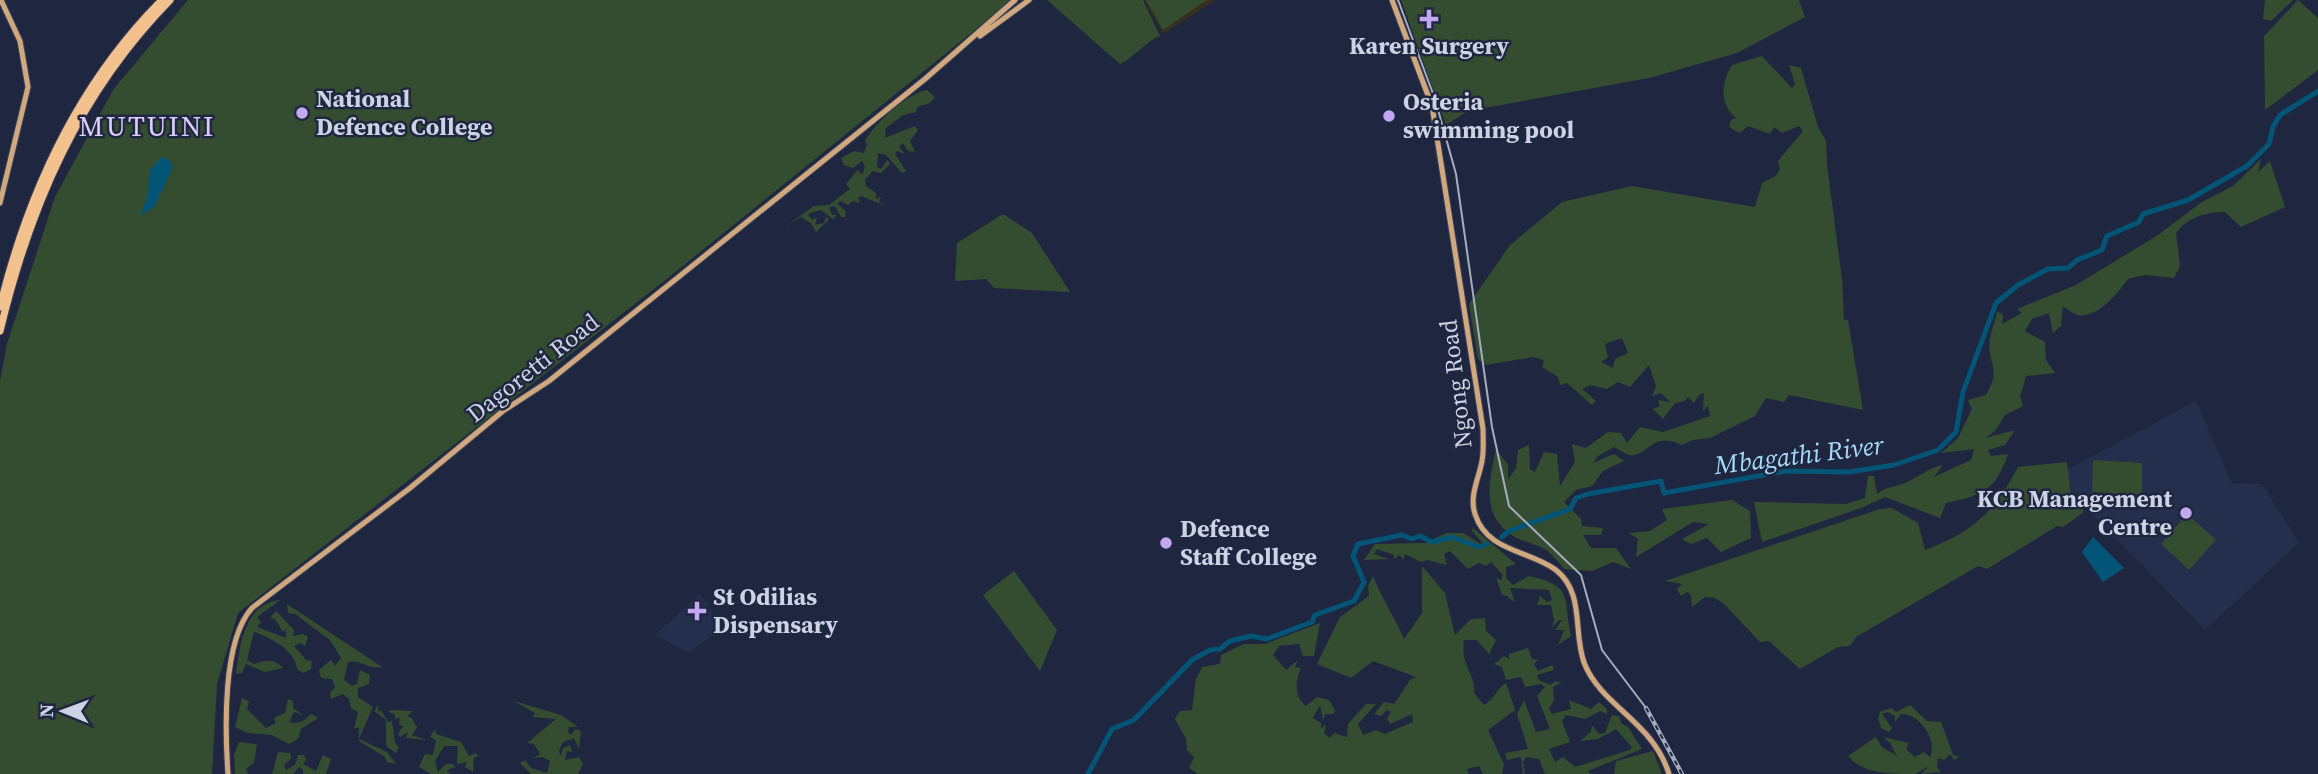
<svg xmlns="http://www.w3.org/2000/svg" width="2318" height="774" viewBox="0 0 2318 774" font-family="'Source Serif 4',serif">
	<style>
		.commercial { fill: #362f1e }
		.built { fill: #242e4d }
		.green { fill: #344d31; fill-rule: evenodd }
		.water { fill: #035577 }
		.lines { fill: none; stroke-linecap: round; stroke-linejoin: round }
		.river { stroke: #035577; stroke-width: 5 }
		.major-casing { stroke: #3b435a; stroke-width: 7 }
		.highway-casing { stroke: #3b435a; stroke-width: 9 }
		.major { stroke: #d1a87d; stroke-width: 5 }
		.highway { stroke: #f3c18d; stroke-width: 7 }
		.tram { stroke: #a6acbf; stroke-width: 2 }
		.rail-casing { stroke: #a6acbf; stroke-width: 4.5 }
		.rail { stroke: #1f2740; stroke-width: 2; stroke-dasharray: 5; stroke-linecap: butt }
		.poi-dot { fill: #c4a7f1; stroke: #1f2740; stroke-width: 2.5 }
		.labels { text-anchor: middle; stroke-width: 5; stroke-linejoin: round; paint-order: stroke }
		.poi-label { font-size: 24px; font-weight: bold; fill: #cdd3e4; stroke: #1f2740; text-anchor: start }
		.street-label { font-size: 24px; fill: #cdd3e4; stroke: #1f2740 }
		.water-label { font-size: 26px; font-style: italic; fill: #a6dbfb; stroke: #1f2740 }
		.quarter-label { font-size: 28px; letter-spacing: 2px; fill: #ddcdf8; stroke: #1f2740 }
	</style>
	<rect width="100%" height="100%" fill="#1f2740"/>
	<path class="commercial" d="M1144 0H1216L1163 34Z"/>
	<path class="built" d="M2196 401 2232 483 2262 484 2299 543 2205 630 2055 476Z
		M700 594 723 627 689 653 655 635Z"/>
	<path class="green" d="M188 0H1012L663 282 238 613 217 684 212 774H0V381L7 344 55 197 113 90Z
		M1047 0H1143L1160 36C1145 42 1136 56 1120 64Z
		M1146 0H1207L1163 30Z
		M1401 0H1799L1805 17 1737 53 1649 78 1468 111 1446 125Z
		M2265 0H2293L2271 21 2263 19Z
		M2298 0 2318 18V70L2265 110 2264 36Z
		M1762 56 1792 88 1795 84 1789 65 1801 68 1818 127 1826 141 1827 165 1842 279 1844 320H1848L1863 410 1789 395 1784 402 1766 398 1755 416 1710 438 1693 440 1682 445C1650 430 1649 458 1629 455 1625 454 1618 449 1614 447L1598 456 1593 463 1614 454 1624 461 1603 471 1592 486 1576 490 1564 502 1581 519 1582 526 1603 528 1601 535H1583L1591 548H1616L1631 569 1613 562 1592 571 1564 569C1559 563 1552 554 1545 549 1536 544 1524 542 1515 537 1480 517 1489 482 1496 449L1508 465V480L1516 468 1518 450 1529 445 1530 469 1535 472 1544 452 1557 454 1560 486 1575 462 1572 444 1586 448 1608 432 1621 433 1627 443 1640 427 1663 432 1710 416 1708 406 1703 411 1704 393 1699 395 1694 403 1688 397 1685 401 1675 403 1663 419 1653 409 1660 406 1658 400 1670 402 1661 393 1652 396 1656 386 1649 365 1630 387 1618 382 1607 389 1590 385 1582 389 1596 401 1592 405 1567 383 1560 385 1558 377 1542 367 1544 360 1533 357 1486 365 1478 359 1469 304 1510 245 1562 202 1632 186 1755 207 1762 183 1776 176 1780 169 1778 161 1803 131 1799 126 1782 133 1774 127 1770 134 1748 126 1740 133 1729 127 1731 120 1736 118C1719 104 1721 83 1732 65ZM1622 338 1628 353 1615 359 1613 368 1601 362 1608 357 1605 344Z
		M927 90 935 97 930 103 917 107 916 112 903 115 886 128 885 138 915 126 918 130 910 141 915 152 908 151 903 143 899 147 905 154 897 151 895 154 906 171 902 173 886 155 878 153 877 167 881 169 887 160 890 164 881 173 873 171 865 180 866 186 876 193V199L881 197 879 202 889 207 861 196 858 198 860 203 853 201 848 205 840 201 838 204 846 212 845 217H841L835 206 829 207 832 215H837L833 219 821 210 808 214 812 220 817 217 815 225 824 223 826 217 829 219 816 232 811 223 801 217 785 227 814 206 829 205 850 189 846 184 858 170 862 175 865 167 862 161 853 168 844 165 841 158 854 151 864 153 867 144 865 141C875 123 906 94 927 90Z
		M2261 159 2258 172 2270 161 2285 207 2241 227 2225 212C2206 212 2188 217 2176 233L2180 266 2174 278 2145 275 2128 279C2119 292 2097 319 2078 315 2073 314 2067 309 2063 306L2061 326 2053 333 2049 313 2032 319 2025 331 2045 342 2046 360 2055 373 2026 376 2020 397 2023 406 2005 415 1995 431 1985 438 2015 430 2005 445 1988 450 1991 456 2008 454C1995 491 1983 495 1946 503L1940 518 1885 497 1861 508 1762 542 1754 502 1846 504 1865 498 1868 476H1874L1877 494C1888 485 1896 488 1907 482 1920 476 1929 468 1943 465L1934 477 1971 460 1974 449 1941 453 1958 438 1972 409 1968 400 1986 395C2003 366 1986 364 1990 339 1991 329 1996 321 1997 311L2003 315 2002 324 2022 313 2017 309 2076 285 2158 235 2202 202 2233 186Z
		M1003 214 1032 233 1070 292 994 288 986 279 955 281 957 243Z
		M2093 460 2142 463V495L2092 492Z
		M2067 462 2071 495 2084 512 2063 527 2057 526 1987 569 1978 566 1856 637 1850 646 1838 647 1800 669 1769 641 1760 642 1724 604 1715 598 1705 597 1692 607 1691 595 1687 592 1681 596 1677 589 1682 584 1665 581 1880 509 1892 508 1918 523 1925 550C1973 532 1994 512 2018 467Z
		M1732 500 1750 511 1751 538 1721 552 1707 538 1691 544 1682 539 1709 524 1693 522 1636 557 1638 539 1629 533 1650 531 1667 520 1662 509Z
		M2187 514 2216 540 2189 570 2161 544Z
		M1473 528 1516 564 1506 567V578L1513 585 1529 576C1574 586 1563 597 1571 636L1558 645 1564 630H1555L1562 620H1559L1552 627 1554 620 1551 605H1537L1540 596 1547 602 1552 600 1549 590 1510 588 1515 603 1507 596 1502 595 1496 578 1502 580V574L1491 562 1486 566 1479 563 1468 569 1450 551 1444 554 1447 565 1427 560 1421 562 1405 554 1403 560 1400 555 1394 559V555L1377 549 1374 554 1389 559 1364 560 1375 544 1425 543 1446 533H1463L1487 548 1472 531Z
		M1422 566 1445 593 1455 635 1471 619 1485 618 1486 631 1496 640 1489 654 1477 640H1464C1460 667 1476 673 1474 693L1484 705C1495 699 1496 689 1506 683L1515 710 1488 730 1504 764 1502 774H1483L1479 766 1467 769 1469 774H1198L1189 768 1194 757 1187 750 1186 739 1175 719 1180 711 1192 710 1196 679 1202 667 1220 664 1221 655 1244 644H1265L1320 623 1314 656H1303L1299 644 1279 646 1273 655 1286 670 1298 660 1295 667 1301 668C1295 680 1294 697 1306 706L1317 697 1329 700 1335 710 1334 714H1325L1323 721 1320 705 1313 718 1321 723V728L1326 725 1324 733 1330 738 1334 733 1347 737 1348 724 1366 704H1376L1358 724 1363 735 1376 730 1385 734 1413 722 1412 714 1390 724 1387 718 1391 712 1387 710 1381 716 1374 714 1384 702 1394 704 1410 680 1416 677 1373 661 1351 678 1317 664 1340 617 1369 596 1368 586 1373 576C1382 599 1395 618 1404 639L1422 613Z
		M1014 571 1057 630 1040 671 983 595Z
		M280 600 257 617 261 622 257 627 286 638V629L283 632 275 619 270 618 276 611 294 630 293 636 303 634 308 637 305 646 300 643 294 646 306 660 312 661 311 669 303 673 297 669C296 651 270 637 254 632L247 660 254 664C265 660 275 659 283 668L265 672 246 664 242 673 236 674C240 645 244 604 280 600Z
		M287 604 382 667C369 670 360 659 348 662L344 680 352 686 357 684 360 670 370 675 369 684 358 688V697L373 707 359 739 387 752 396 764 387 762 385 757 359 741V727L354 729 358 712 351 708 349 699 343 694 331 699 330 693 335 687 332 679 321 678 319 670 331 660 335 666 341 658 330 640 295 614 288 613Z
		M1528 648 1532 659 1538 660 1534 664 1538 671 1552 665 1554 670 1537 675 1539 680 1550 685 1556 681 1561 683 1553 687 1554 700 1549 709 1552 714 1571 709 1569 700 1591 709 1599 702 1607 709V714L1600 711 1585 719 1566 715 1562 721 1570 742 1549 749 1555 762 1563 757 1575 767 1630 750 1632 747 1616 729 1598 739 1580 741 1591 732 1592 725 1599 734 1605 733 1612 715 1619 716 1621 723 1628 727 1642 749 1588 771 1591 774H1545L1539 759 1526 757 1523 762 1525 774H1523L1521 757 1507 760 1505 753 1528 749 1517 714 1524 700 1536 732 1550 729 1537 696 1545 687 1541 684 1525 687 1521 677 1506 680 1502 667 1494 664 1504 656 1509 659V654Z
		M242 698 249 701 247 709 266 728 276 723 274 718 285 713 288 699 293 701V708L303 715 294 712 289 722C298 725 305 721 311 714L318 718 301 729 298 739 289 744 272 735 248 733 235 727Z
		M514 701 561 715 578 727H569L568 732 571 735 575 729 581 731 579 749 574 738 563 742 559 751 561 756 563 748 570 745 572 752 567 751 565 760 579 757 583 764 578 774H531L520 763 525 760 531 768 547 773 550 761 542 757 533 758 540 754 534 744 527 743 556 719 533 717 535 713Z
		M378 705V712L381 710 388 722 392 721 395 743 399 747 396 753 386 746V720L374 711Z
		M1910 705 1927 721 1941 722 1953 755 1959 757 1954 760 1950 754 1944 760 1938 758 1937 767 1941 772 1921 774 1928 767C1923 769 1919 773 1914 774 1891 774 1863 774 1848 756L1876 737 1882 747 1897 756 1890 743 1883 737 1909 743 1906 749 1915 757 1924 752 1930 757C1938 741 1920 713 1901 714L1895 722V716L1888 712 1882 714 1892 728 1889 732 1881 728 1878 718 1880 712 1891 708 1896 712Z
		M393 710 412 711 407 717H411L417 727 412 735 426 740 406 738 408 732 400 737 398 734 403 726 399 725 400 718 395 719V715L388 711Z
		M435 729 436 734 461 742 469 756 476 753 478 757H474L473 772 465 767 467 762 457 764 458 746H444L435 761 438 772 446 764H453L456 767 447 770 450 774H431L419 767 425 754 433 755 436 740 430 737Z
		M239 742 257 744 254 763 246 769 248 774H235L234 755Z
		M1653 751 1662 774H1614L1616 761Z
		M278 752 290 753 291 759 284 765 286 770 295 765 298 755H304L306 760 303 764 316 771 323 755 331 759 326 774H303V770L299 767 293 774H272Z"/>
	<path class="water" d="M161 157 169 160 173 167 154 207 140 216 147 198 150 171Z
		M2093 537 2124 568 2103 582 2082 552Z"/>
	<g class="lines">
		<path class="river" d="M1502 537 1509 531 1570 509 1576 498 1588 494 1661 481 1664 493 1786 471 1849 472 1894 465 1938 450 1956 432 1963 392 1996 303 2018 285 2048 269 2068 268 2077 260 2102 250 2107 236 2139 222 2143 214 2188 200 2247 166 2269 144 2273 127 2280 115 2318 91
			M1088 774 1112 729 1134 720 1192 660 1210 650 1220 649 1230 641 1251 636 1267 639 1312 622 1315 615 1354 601 1364 582 1353 556 1358 544 1402 535 1412 539 1420 536 1432 542 1452 537 1479 547 1487 544"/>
		<defs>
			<path id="major" d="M1392 0 1432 106 1483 429C1483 440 1484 451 1482 461 1479 478 1469 496 1475 514 1487 552 1529 550 1556 570 1586 594 1572 634 1585 665 1603 707 1653 722 1669 774
				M980 36 1029 0
				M0 203 28 87 20 41 1 0
				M228 774C225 731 222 641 252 608L410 488 503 411 549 381 925 79 1015 0"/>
			<path id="highway" d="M0 307C28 193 78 84 162 0
				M0 331C30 205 79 93 170 0"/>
		</defs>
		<use href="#major" class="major-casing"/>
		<use href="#highway" class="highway-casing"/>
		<use href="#major" class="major"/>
		<use href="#highway" class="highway"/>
		<path class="tram" d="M1398 0 1435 99 1456 174 1492 427 1509 506 1581 575 1602 650 1646 708"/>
		<defs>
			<path id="rail" d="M1646 708 1682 774"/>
		</defs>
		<use href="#rail" class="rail-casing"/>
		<use href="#rail" class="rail"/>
	</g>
	<g class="poi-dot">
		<path d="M1425.5 8.5h7v7h7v7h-7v7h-7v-7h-7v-7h7z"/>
		<circle cx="302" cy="113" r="7"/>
		<circle cx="1389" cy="116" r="7"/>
		<circle cx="2186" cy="513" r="7"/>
		<circle cx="1166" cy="543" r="7"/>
		<path d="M693.5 600.5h7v7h7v7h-7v7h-7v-7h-7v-7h7z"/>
	</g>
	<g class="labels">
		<g class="poi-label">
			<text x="1429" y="54" text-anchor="middle">Karen Surgery</text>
			<text x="316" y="107">National<tspan x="316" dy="28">Defence College</tspan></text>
			<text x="1403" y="110">Osteria<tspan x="1403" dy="28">swimming pool</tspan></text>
			<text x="2172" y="507" text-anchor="end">KCB Management<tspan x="2172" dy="28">Centre</tspan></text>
			<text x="1180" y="537">Defence<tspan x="1180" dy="28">Staff College</tspan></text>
			<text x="713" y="605">St Odilias<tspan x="713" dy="28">Dispensary</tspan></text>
		</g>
		<g class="street-label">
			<text transform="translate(533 368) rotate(-38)" y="8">Dagoretti Road</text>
			<text transform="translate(1456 384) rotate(-97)" y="8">Ngong Road</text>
		</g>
		<g class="water-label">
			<text transform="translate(1799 455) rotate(-7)" y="9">Mbagathi River</text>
		</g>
		<g class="quarter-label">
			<text x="147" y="136">MUTUINI</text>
		</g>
	</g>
	<g transform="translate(63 711) rotate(271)" stroke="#1f2740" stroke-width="5" paint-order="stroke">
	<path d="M0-5L12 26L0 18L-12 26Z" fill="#cdd3e4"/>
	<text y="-10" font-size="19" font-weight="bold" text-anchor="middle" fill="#cdd3e4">N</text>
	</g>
</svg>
